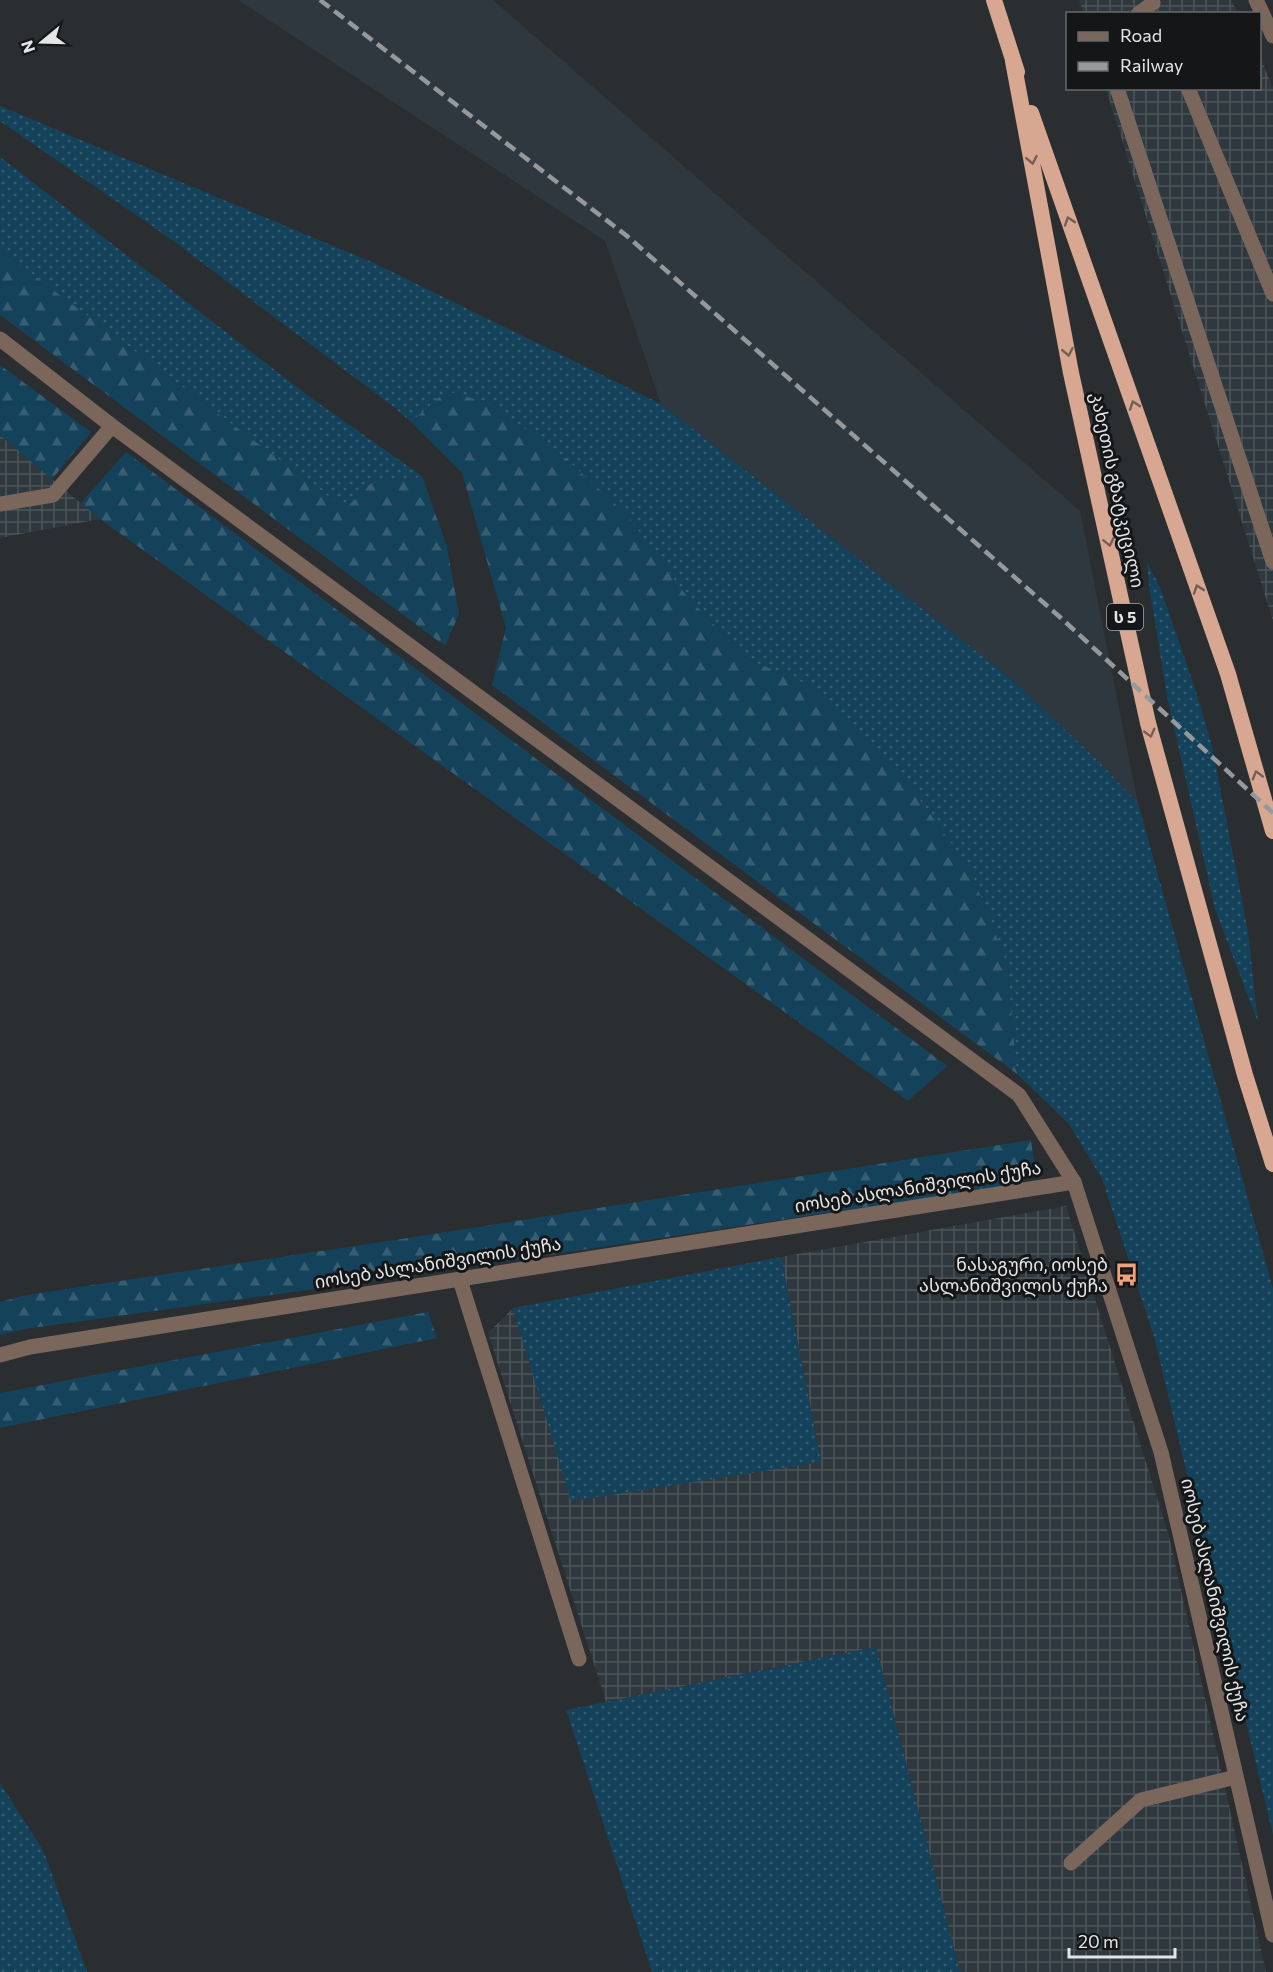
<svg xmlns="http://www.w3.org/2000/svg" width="1273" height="1972" viewBox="0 0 1273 1972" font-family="Commissioner,'Noto Sans Georgian',sans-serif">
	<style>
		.built { fill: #2e383e }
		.industrial { fill: url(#industrial-grid) }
		.grass { fill: url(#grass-dots) }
		.forest { fill: url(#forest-firs) }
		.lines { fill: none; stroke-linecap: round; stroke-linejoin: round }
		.service { stroke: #7b665c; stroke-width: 15 }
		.minor { stroke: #7b665c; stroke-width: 15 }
		.tertiary { stroke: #7b665c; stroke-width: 15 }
		.trunk { stroke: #d8a792; stroke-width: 16 }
		.rail { stroke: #96999b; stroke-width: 4.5; stroke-dasharray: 12 6; stroke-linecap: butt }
		.oneway { stroke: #765e54 }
		.labels { text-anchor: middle; stroke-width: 6; stroke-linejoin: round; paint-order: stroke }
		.shield { fill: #141617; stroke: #a5a7a9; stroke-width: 1.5 }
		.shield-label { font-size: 16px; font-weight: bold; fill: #e3e5e7 }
		.street-label { font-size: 18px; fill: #e3e5e7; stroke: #141617 }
		.poi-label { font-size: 18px; fill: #e3e5e7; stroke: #141617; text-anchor: end }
	</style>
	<defs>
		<pattern id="industrial-grid" width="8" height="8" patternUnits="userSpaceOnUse" patternTransform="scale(1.5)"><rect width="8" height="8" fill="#2e383e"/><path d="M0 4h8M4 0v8" fill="none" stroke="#4c555a"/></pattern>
		<pattern id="grass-dots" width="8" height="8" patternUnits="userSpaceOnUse" patternTransform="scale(1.5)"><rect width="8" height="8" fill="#15425b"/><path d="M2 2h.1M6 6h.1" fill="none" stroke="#375d73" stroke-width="1.8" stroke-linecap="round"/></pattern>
		<pattern id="forest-firs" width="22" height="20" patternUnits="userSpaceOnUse" patternTransform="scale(1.5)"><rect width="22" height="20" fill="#15425b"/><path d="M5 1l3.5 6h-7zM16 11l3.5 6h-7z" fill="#375d73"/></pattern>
	</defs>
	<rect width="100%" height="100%" fill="#2a2e31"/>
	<path class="built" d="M238 0H493L1080 511 1138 803 1094 757 1009 677 661 404 605 241Z"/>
	<path class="industrial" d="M1079 0H1231L1238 13H1083Z
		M1260 57 1273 88V621L1106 89 1260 88Z
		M0 435 52 479 100 519 0 538Z
		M1066 1206 1169 1536 1266 1972H960L876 1647 606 1702 488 1333 513 1308 572 1501 821 1461 781 1257Z"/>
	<path class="grass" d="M0 106 374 263 661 404 1009 677 1094 757 1138 803 1273 1289V1835L1155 1340 1102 1179 1069 1124 1017 1074 1007 964 970 869 806 684 747 659 685 594 447 391 411 422 394 407 168 237 0 121Z
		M0 157 307 395 422 476 414 479 371 483 345 509 0 250Z
		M1147 562 1160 587 1195 688 1212 746 1248 932 1258 1023 1215 909 1167 696 1150 592Z
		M781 1257 821 1462 571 1501 513 1308Z
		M876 1647 960 1972H652L566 1710Z
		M0 1783 44 1852 87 1972H0Z"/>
	<path class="forest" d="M0 250 345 509 371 483 413 479 422 476 447 547 459 614 445 646 0 315Z
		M0 365 91 432 52 479 0 435Z
		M446 391 491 404 563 456 627 515 685 594 747 659 806 684 904 778 970 869 1007 964 1017 1074 492 685 506 628 462 473 411 422Z
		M126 452 947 1066 908 1101 100 519 81 503Z
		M1031 1140 1036 1176 997 1187 437 1272 24 1329 0 1335V1302L26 1295 395 1240Z
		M428 1312 437 1338 0 1428V1393Z"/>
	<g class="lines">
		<path class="service" d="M1138 14 1153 3 1152 0
			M1117 88 1273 562
			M1188 88 1273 294
			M0 504 53 495 112 426
			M1071 1863 1141 1800 1236 1777"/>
		<path class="minor" d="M1256 0 1273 36
			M460 1280 579 1659
			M0 1355 30 1347 1074 1182"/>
		<path class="tertiary" d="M0 339 112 426 1019 1095 1074 1182 1161 1452 1273 1935"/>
		<path class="trunk" d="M994 0 1017 72
			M1013 61 1071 373 1148 723 1245 1075 1273 1164
			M1031 113 1228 674 1273 831"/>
		<path class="rail" d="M320 0 627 236 1061 618 1273 813"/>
	</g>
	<defs><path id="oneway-chevron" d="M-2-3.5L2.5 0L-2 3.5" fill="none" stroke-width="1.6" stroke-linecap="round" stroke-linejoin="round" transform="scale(1.5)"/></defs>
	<g class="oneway">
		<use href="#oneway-chevron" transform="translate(1032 160) rotate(79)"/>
		<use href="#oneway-chevron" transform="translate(1069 221) rotate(-109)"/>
		<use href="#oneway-chevron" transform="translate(1068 352) rotate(79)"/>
		<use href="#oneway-chevron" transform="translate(1134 405) rotate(-109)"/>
		<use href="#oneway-chevron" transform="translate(1109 542) rotate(78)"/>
		<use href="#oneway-chevron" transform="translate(1198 589) rotate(-109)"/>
		<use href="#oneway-chevron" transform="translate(1150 733) rotate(75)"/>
		<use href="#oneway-chevron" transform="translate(1257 775) rotate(-106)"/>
	</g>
	<defs>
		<symbol id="bus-bare" viewBox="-9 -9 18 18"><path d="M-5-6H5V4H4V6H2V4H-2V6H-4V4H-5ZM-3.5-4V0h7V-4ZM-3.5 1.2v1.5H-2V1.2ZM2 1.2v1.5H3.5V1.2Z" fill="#f1a17d" stroke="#141617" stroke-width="2.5" paint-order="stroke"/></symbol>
	</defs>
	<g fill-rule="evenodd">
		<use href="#bus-bare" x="1110" y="1258" width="33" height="33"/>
	</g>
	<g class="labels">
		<rect class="shield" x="1107" y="604" width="36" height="26" rx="4.5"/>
		<g class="shield-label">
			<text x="1125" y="623">ს 5</text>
		</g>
		<g class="street-label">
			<text transform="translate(1117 490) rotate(78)" y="6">კახეთის გზატკეცილი</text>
			<text transform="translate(918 1187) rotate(-9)" y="6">იოსებ ასლანიშვილის ქუჩა</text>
			<text transform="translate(438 1263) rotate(-9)" y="6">იოსებ ასლანიშვილის ქუჩა</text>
			<text transform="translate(1215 1600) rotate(77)" y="6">იოსებ ასლანიშვილის ქუჩა</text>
		</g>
		<g class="poi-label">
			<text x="1108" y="1271">ნასაგური, იოსებ<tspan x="1108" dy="21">ასლანიშვილის ქუჩა</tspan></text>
		</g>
	</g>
	<rect x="1066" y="12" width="195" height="78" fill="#141617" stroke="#67696a" stroke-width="1.5"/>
	<rect x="1078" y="32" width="30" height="9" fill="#7b665c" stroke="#67696a" stroke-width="1.5"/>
	<text x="1120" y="42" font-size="18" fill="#e3e5e7">Road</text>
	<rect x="1078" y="62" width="30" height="9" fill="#96999b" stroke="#67696a" stroke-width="1.5"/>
	<text x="1120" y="72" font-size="18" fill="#e3e5e7">Railway</text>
	<g transform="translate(42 42) rotate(251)" stroke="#141617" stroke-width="4.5" paint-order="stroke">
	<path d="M0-4.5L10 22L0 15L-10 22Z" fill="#e3e5e7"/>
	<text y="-9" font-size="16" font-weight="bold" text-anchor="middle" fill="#e3e5e7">N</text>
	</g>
	<path d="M1069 1948v9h106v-9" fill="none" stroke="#e3e5e7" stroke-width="3"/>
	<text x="1078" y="1948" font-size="18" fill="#e3e5e7" stroke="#141617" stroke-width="4.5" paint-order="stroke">20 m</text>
</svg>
